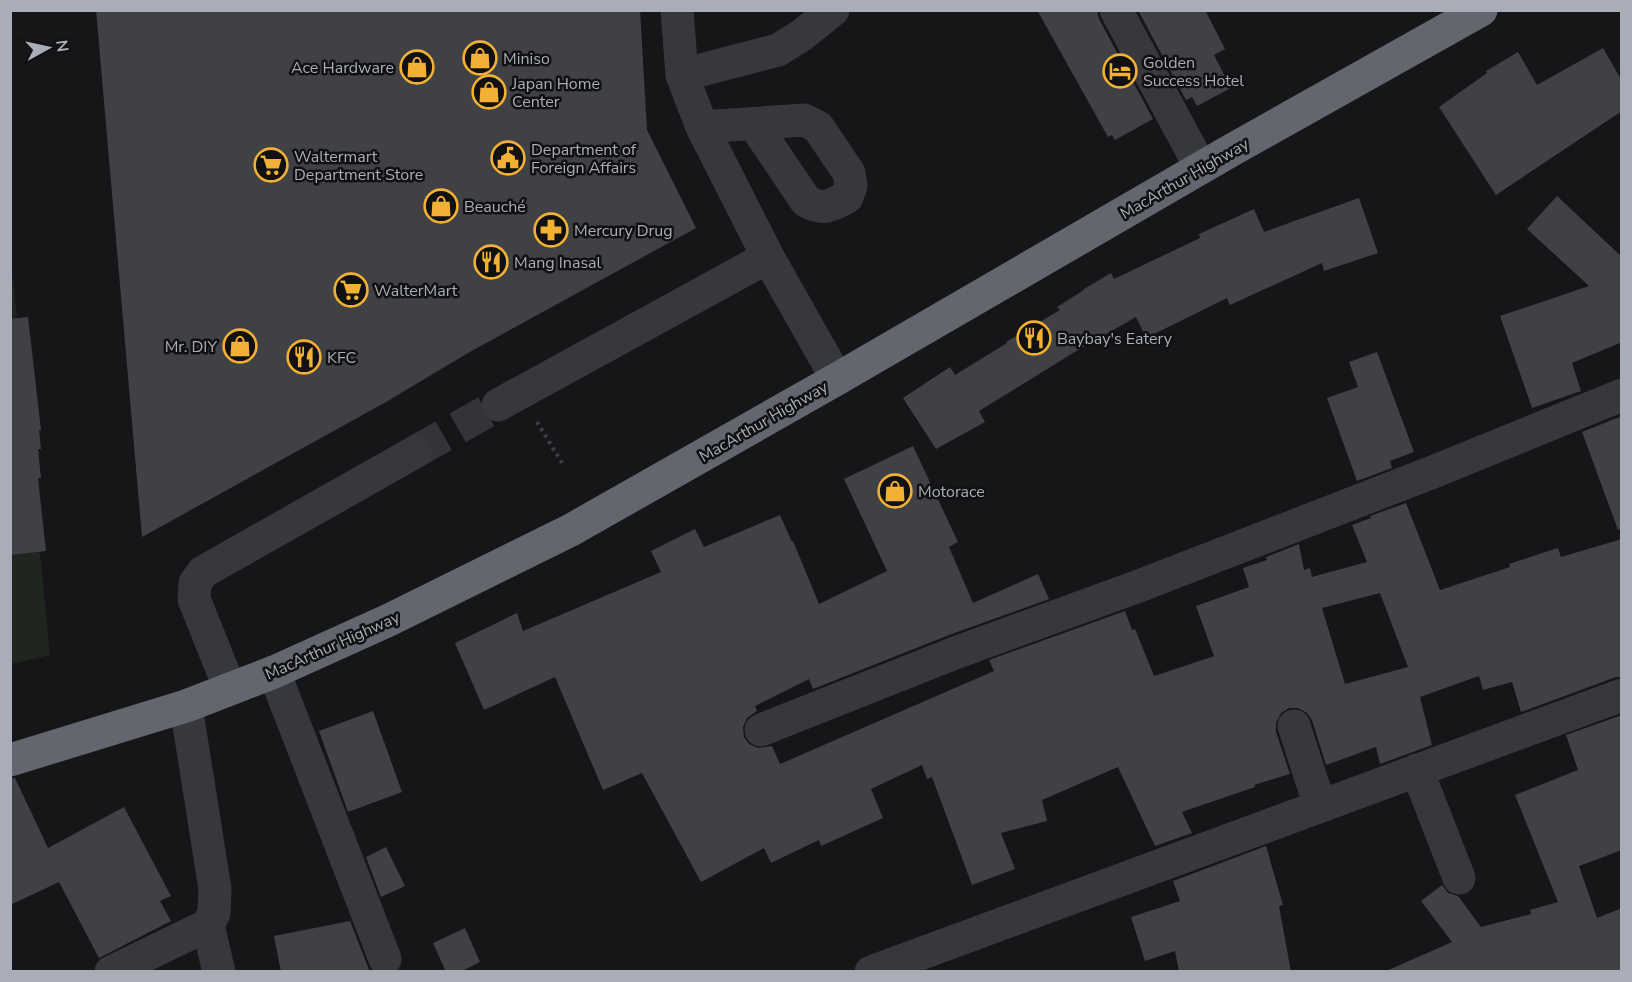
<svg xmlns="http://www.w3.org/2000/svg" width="1632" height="982" viewBox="0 0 1632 982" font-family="'Nunito Sans',sans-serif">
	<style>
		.green { fill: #1e261f }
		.building { fill: #404145; fill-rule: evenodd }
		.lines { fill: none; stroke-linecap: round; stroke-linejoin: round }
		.minor-tunnel { stroke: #333438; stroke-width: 33; stroke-dasharray: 33 16; stroke-linecap: butt }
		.path { stroke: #3d3f44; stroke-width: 4; stroke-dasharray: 3 4.5; stroke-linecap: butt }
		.minor { stroke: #37383d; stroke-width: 33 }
		.highway { stroke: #63666e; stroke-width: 33 }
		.labels { text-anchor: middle; stroke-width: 5; stroke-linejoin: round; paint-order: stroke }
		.poi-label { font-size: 16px; fill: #a8adb8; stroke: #111113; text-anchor: start }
		.street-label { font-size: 16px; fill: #a8adb8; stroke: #111113 }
	</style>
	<rect width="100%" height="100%" fill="#161618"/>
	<path class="green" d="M10 248 50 655 11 664H10Z"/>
	<path class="building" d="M96 10H640L647 130 696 228 468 353 386 402 142 537Z
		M1037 10H1097L1099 19 1153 119 1115 140 1112 135 1108 137Z
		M1138 10H1205L1225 49 1214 55 1231 88 1197 106 1192 97 1186 100Z
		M1603 48 1622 81V111L1496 195 1439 107 1487 73 1486 71 1518 52 1537 85Z
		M1557 196 1622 257V342L1572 363 1581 391 1532 408 1500 316 1589 286 1527 229Z
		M1359 198 1378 253 1324 271 1322 263 1230 305 1227 298 1146 338 1136 317 1078 350 979 411 985 422 936 449 903 398 950 367 955 375 1007 343 1006 342 1060 310 1057 307 1084 290V289L1111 273 1114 279 1200 238 1199 234 1254 209 1264 232Z
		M28 317 41 430H39L41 449H38L41 478H38L46 551 10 555V319Z
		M1377 352 1414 452 1390 461 1392 468 1357 481 1327 398 1358 387 1349 362Z
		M1622 416V529L1618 530 1582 432Z
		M913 446 958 542 949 547 973 603 1038 574 1049 599 949 635 813 689 809 679 755 706 757 711 747 718 743 727 744 737 749 744 758 748 772 746 780 764 994 671 989 660 1125 611 1132 630 1135 629 1154 676 1214 656 1196 606 1249 587 1243 568 1267 560 1266 557 1299 544 1304 570 1310 568 1312 577 1367 562 1352 525 1371 518 1370 516 1406 503 1440 590 1510 567 1509 564 1558 548 1561 557 1622 539V677H1616L1521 712 1512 682 1483 690 1479 676 1420 697 1432 745 1380 764 1376 747 1326 765 1312 720 1307 713 1298 708H1289L1281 713 1276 723V732L1290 774 1254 785 1255 787 1182 812 1192 833 1155 846 1118 767 1042 800 1047 821 1001 833 1015 869 972 885 932 777 927 779 922 765 871 789 883 818 821 846 819 840 771 863 764 848 701 882 642 773 603 790 555 677 484 710 455 643 517 613 523 631 661 572 651 551 695 529 704 547 780 515 792 542 793 541 819 604 887 571 844 479ZM1380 593 1408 667 1345 684 1322 608Z
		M373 711 402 792 348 812 319 731Z
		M1622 715V850L1579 866 1597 918 1622 908V972H1384L1452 942 1421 901 1442 885 1448 893 1458 896 1481 927 1531 914 1530 910 1558 902 1515 795 1578 770 1566 735Z
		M10 778H15L48 848 124 807 171 896 160 901 171 921 99 958 59 882 10 905Z
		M1266 846 1283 905 1279 906 1291 972H1179L1175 951 1145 961 1131 917 1180 901 1173 881Z
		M386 847 405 886 381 897 366 857Z
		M350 921 370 972H281L274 936Z
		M465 928 480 962 460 972H446L433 943Z"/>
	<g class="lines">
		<path class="minor-tunnel" d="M415 452 498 405"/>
		<path class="path" d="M537 422 562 463"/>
		<path class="minor" d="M677 10 682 75 702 127 768 257 837 379
			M1116 10 1201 168
			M682 75 778 50 802 35 833 10
			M702 127 804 120 818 127 849 173 851 186 847 197C830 206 824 211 806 201L754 124
			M498 405 768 257
			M274 672 385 959
			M230 689 194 599 195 583 203 572 415 452
			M1294 726 1320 806
			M761 730 955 653 1139 586 1433 472 1622 395
			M1417 770 1459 878
			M208 925 219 972
			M111 972 208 925 214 913 215 889 186 706
			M871 972 1622 695"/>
		<path class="highway" d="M10 760 186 706 274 672 389 620 571 530 837 379 1230 151 1481 10"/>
	</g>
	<defs>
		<symbol id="shop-ring" viewBox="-11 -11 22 22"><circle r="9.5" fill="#111113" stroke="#f2b134" stroke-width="1.5"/><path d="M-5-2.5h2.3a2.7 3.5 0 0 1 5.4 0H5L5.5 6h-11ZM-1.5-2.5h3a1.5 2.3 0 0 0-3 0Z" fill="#f2b134"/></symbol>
		<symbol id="hotel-ring" viewBox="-11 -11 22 22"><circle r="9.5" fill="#111113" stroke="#f2b134" stroke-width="1.5"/><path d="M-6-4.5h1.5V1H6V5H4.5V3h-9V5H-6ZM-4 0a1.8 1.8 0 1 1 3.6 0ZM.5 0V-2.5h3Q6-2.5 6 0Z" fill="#f2b134"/></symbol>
		<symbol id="civic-ring" viewBox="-11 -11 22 22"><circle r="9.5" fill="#111113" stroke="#f2b134" stroke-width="1.5"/><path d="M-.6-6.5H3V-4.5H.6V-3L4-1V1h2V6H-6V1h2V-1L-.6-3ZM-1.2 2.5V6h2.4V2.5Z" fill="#f2b134"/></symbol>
		<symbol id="supermarket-ring" viewBox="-11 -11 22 22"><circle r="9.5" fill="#111113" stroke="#f2b134" stroke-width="1.5"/><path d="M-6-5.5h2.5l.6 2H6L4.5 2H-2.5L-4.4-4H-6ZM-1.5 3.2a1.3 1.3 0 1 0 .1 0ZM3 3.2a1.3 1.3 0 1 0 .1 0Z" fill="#f2b134"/></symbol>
		<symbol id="pharmacy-ring" viewBox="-11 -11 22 22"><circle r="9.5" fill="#111113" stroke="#f2b134" stroke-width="1.5"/><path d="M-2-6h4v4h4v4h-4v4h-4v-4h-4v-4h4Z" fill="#f2b134"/></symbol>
		<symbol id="restaurant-ring" viewBox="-11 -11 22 22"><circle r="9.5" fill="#111113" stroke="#f2b134" stroke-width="1.5"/><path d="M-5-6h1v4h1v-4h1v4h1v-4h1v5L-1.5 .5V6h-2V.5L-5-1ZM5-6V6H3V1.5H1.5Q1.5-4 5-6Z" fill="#f2b134"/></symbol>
	</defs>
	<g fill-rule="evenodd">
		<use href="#shop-ring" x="461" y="39" width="38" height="38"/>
		<use href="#shop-ring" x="398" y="48" width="38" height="38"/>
		<use href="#hotel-ring" x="1101" y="52" width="38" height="38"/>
		<use href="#shop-ring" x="470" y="73" width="38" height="38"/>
		<use href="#civic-ring" x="489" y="139" width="38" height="38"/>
		<use href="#supermarket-ring" x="252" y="146" width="38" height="38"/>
		<use href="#shop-ring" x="422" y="187" width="38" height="38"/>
		<use href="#pharmacy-ring" x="532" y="211" width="38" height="38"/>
		<use href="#restaurant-ring" x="472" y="243" width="38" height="38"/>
		<use href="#supermarket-ring" x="332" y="271" width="38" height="38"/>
		<use href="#restaurant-ring" x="1015" y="319" width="38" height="38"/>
		<use href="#shop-ring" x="221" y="327" width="38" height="38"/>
		<use href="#restaurant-ring" x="285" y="338" width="38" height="38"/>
		<use href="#shop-ring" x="876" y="472" width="38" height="38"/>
	</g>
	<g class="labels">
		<g class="poi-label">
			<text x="503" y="64">Miniso</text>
			<text x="1143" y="68">Golden<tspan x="1143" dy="18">Success Hotel</tspan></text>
			<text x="394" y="73" text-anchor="end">Ace Hardware</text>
			<text x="512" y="89">Japan Home<tspan x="512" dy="18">Center</tspan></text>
			<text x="531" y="155">Department of<tspan x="531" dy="18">Foreign Affairs</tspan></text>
			<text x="294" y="162">Waltermart<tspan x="294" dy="18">Department Store</tspan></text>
			<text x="464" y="212">Beauché</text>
			<text x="574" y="236">Mercury Drug</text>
			<text x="514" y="268">Mang Inasal</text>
			<text x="374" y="296">WalterMart</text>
			<text x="1057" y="344">Baybay's Eatery</text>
			<text x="217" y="352" text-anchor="end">Mr. DIY</text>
			<text x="327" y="363">KFC</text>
			<text x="918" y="497">Motorace</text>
		</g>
		<g class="street-label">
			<text transform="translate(1184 178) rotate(-30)" y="6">MacArthur Highway</text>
			<text transform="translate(763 421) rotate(-30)" y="6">MacArthur Highway</text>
			<text transform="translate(332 645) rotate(-24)" y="6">MacArthur Highway</text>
		</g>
	</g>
	<rect width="1632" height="982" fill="none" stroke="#a8adb8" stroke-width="24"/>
	<g transform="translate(48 48) rotate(82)" stroke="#111113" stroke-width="4.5" paint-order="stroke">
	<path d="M0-4.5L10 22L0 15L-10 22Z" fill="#a8adb8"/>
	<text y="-9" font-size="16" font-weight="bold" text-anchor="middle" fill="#a8adb8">N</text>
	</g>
</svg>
